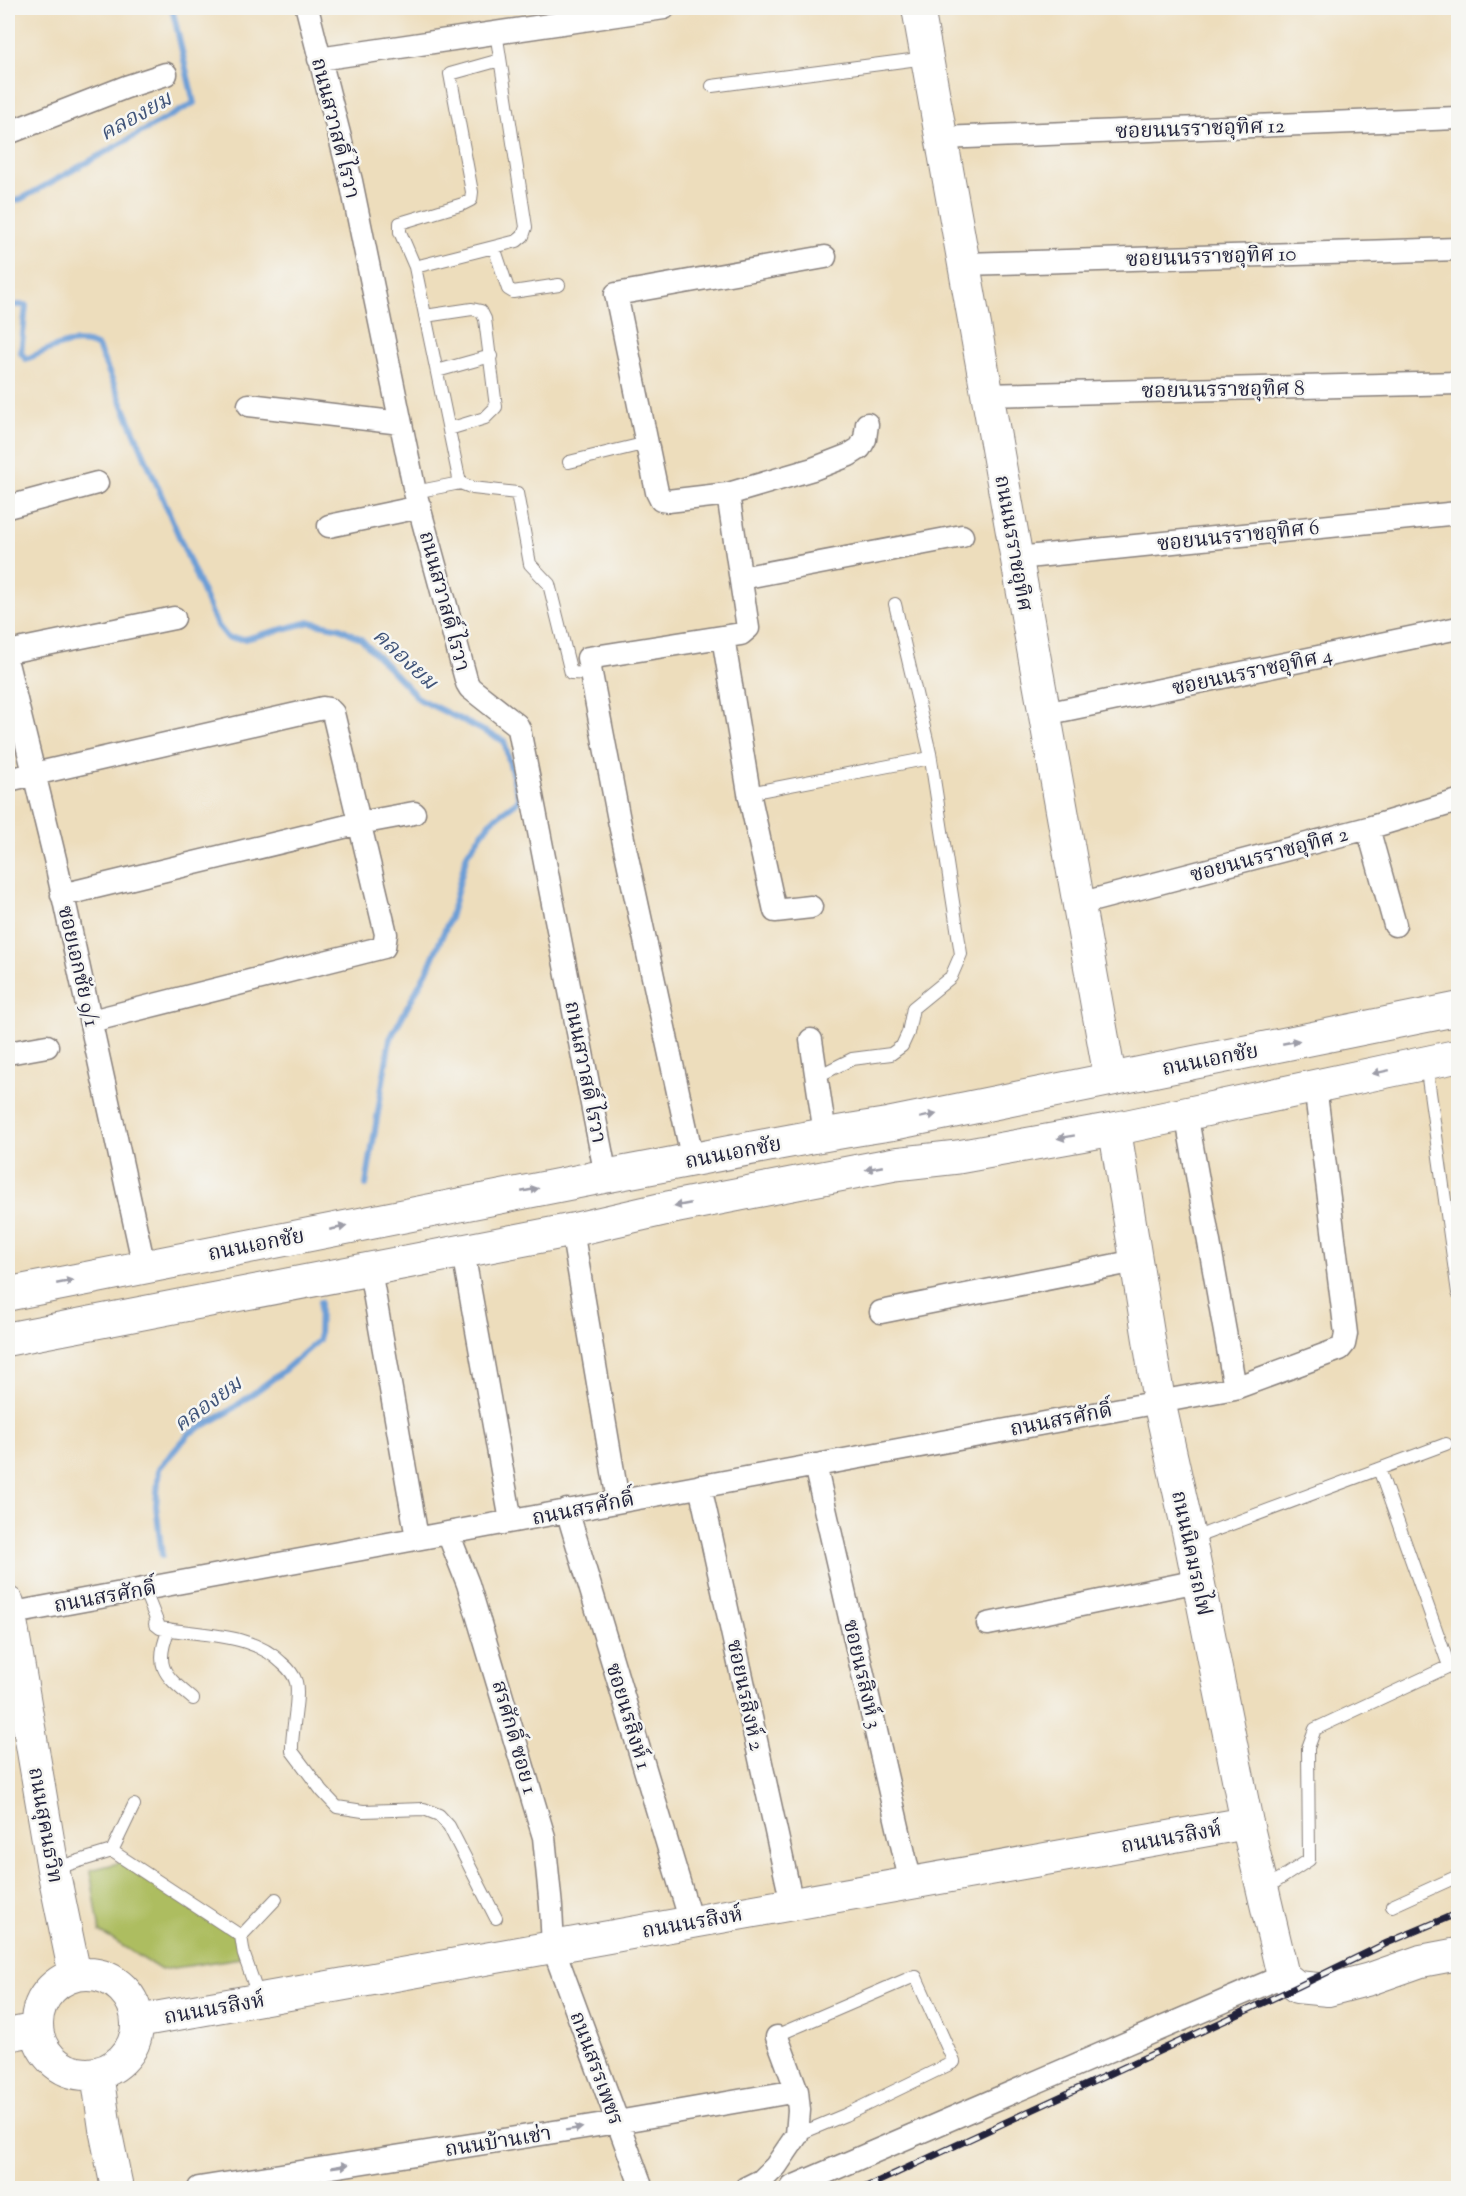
<svg xmlns="http://www.w3.org/2000/svg" width="1466" height="2196" viewBox="0 0 1466 2196" font-family="'Sorts Mill Goudy','Noto Serif Thai',serif">
	<style>
		.green { fill: #adbd60; stroke: #68704e; stroke-width: 1.5 }
		.lines { fill: none; stroke-linecap: round; stroke-linejoin: round }
		.stream { stroke: #6c9ed6; stroke-width: 6 }
		.lane-casing { stroke: #88807c; stroke-width: 14 }
		.street-casing { stroke: #88807c; stroke-width: 25 }
		.secondary-casing { stroke: #88807c; stroke-width: 34 }
		.primary-casing { stroke: #88807c; stroke-width: 35 }
		.lane { stroke: #fff; stroke-width: 12 }
		.street { stroke: #fff; stroke-width: 22 }
		.secondary { stroke: #fff; stroke-width: 32 }
		.primary { stroke: #fff; stroke-width: 33 }
		.rail-casing { stroke: #22223b; stroke-width: 7 }
		.rail { stroke: #f6f6f2; stroke-width: 4.5; stroke-dasharray: 14; stroke-linecap: butt }
		.oneway { fill: #9c9ca7 }
		.labels { text-anchor: middle; stroke-width: 5; stroke-linejoin: round; paint-order: stroke }
		.street-label { font-size: 21px; fill: #22223b; stroke: #f6f6f2 }
		.water-label { font-size: 22px; font-style: italic; fill: #405479; stroke: #f6f6f2 }
	</style>
	<rect width="100%" height="100%" fill="#f6f6f2"/>
	<filter id="ink" filterUnits="userSpaceOnUse"><feTurbulence type="fractalNoise" baseFrequency=".0167" numOctaves="2"/><feDisplacementMap in="SourceGraphic" scale="12" xChannelSelector="R" yChannelSelector="G"/><feConvolveMatrix kernelMatrix="1 2 1 2 8 2 1 2 1" color-interpolation-filters="sRGB"/></filter>
	<filter id="wash" filterUnits="userSpaceOnUse"><feTurbulence type="fractalNoise" baseFrequency=".008" numOctaves="4" result="noise"/><feDisplacementMap in="SourceGraphic" scale="24" xChannelSelector="R" yChannelSelector="G"/><feGaussianBlur stdDeviation="1.35" result="paint"/><feColorMatrix in="noise" values="0 0 0 0 0 0 0 0 0 0 0 0 0 0 0 0 0 1.4 0 .05"/><feComposite in="paint" operator="in"/></filter>
	<g filter="url(#wash)">
		<rect width="100%" height="100%" fill="#edddbc"/>
		<path class="green" d="M122 1862 237 1936 240 1958 161 1970 100 1932 90 1870Z"/>
		<g class="lines">
			<path class="stream" d="M8 203 21 199 194 103 172 8
				M8 305H26L21 353 26 359C49 350 75 334 98 347L216 623 228 638 245 639 310 622 340 628 361 639 419 699 504 741 519 800 491 821 467 854 450 918 427 971 390 1039 366 1185
				M162 1556 156 1506 159 1468 190 1433 228 1412 282 1372 319 1340 320 1302"/>
		</g>
	</g>
	<g filter="url(#ink)">
		<g class="lines">
			<defs>
				<path id="lane" d="M712 86 926 58
					M494 247 508 289 513 292 559 285
					M415 267 400 232V223L463 204 471 200 472 192 450 74 500 60
					M425 316 472 309 481 311 485 319 496 407 485 418 449 429
					M437 371 491 356
					M569 462 647 443
					M460 483 473 488 517 493 530 564 549 584 571 673 591 674
					M415 492 460 483 415 267 517 241 523 236 526 227 496 32
					M749 793 930 758
					M1426 1064 1458 1293
					M818 1076 852 1059 891 1054 902 1046 908 1033 913 1008 951 977 961 954 930 753 895 604
					M1379 1469 1449 1666
					M1191 1539 1446 1444
					M144 1589 158 1624H155L160 1628C202 1636 250 1632 282 1663 288 1668 294 1675 296 1682 300 1696 291 1733 292 1751L322 1791 337 1807 363 1811 424 1809 439 1815 449 1826 496 1918
					M169 1629C153 1668 165 1675 193 1699
					M134 1805 112 1851 241 1936 276 1899
					M53 1869 112 1851
					M1263 1890 1309 1860 1308 1748 1315 1729 1458 1662
					M1392 1906 1458 1876
					M241 1936 244 1955 259 1998
					M777 2037 780 2034 910 1978 916 1977 954 2062 845 2115 797 2135"/>
				<path id="street" d="M307 8 351 181 415 492 467 683 470 688 517 725 519 729 606 1176
					M319 59 664 8
					M8 133 126 87 166 74
					M941 138 1458 118
					M825 257 616 294 657 492 661 500 668 501 728 494 813 469 849 455 860 448 865 439 867 424
					M964 264 1458 249
					M987 395 1458 383
					M249 405 401 423
					M8 507 97 483
					M329 526 420 507
					M1017 558 1458 513
					M741 578 962 536
					M723 637 749 793 775 911 811 907
					M8 652 174 618
					M8 667 55 859 144 1266
					M1045 714 1458 628
					M8 780 323 708 329 709 333 713 386 934 384 947 91 1021
					M1368 828 1395 925
					M62 895 360 823 414 813
					M1079 904 1368 828 1458 801
					M811 1040 825 1134
					M8 1053 47 1046
					M1186 1113 1235 1388
					M693 1161 619 820 588 658 741 634 748 628 728 494
					M572 1230 618 1501
					M463 1252 511 1521
					M370 1270 417 1538
					M881 1312 1136 1261
					M815 1465 911 1884
					M700 1486 792 1904
					M567 1510 691 1922
					M448 1533 468 1584 544 1837 551 1907 553 1947 642 2188
					M8 1614 1235 1388 1340 1349 1344 1344 1346 1334 1315 1086
					M988 1624 1198 1581
					M792 2187 1283 1976
					M199 2188 617 2122 797 2091
					M746 2188 762 2180 776 2166 797 2135 799 2110 797 2091 777 2037"/>
				<path id="secondary" d="M918 8 1110 1078
					M1119 1128 1117 1143 1159 1401 1190 1540 1247 1823 1283 1976 1297 1987 1328 1990 1370 1979 1421 1961 1458 1954
					M8 1603 53 1869 75 1975
					M37 2024a50 50 0 1 1 100 0a50 50 0 1 1-100 0Z
					M138 2021 1247 1823
					M8 2035 37 2029
					M97 2073 105 2129 117 2188"/>
				<path id="primary" d="M8 1294 606 1176C701 1159 795 1138 890 1124L1458 1009
					M8 1339 572 1230 668 1208 895 1164 958 1157 1119 1128 1458 1056"/>
			</defs>
			<use href="#lane" class="lane-casing"/>
			<use href="#street" class="street-casing"/>
			<use href="#secondary" class="secondary-casing"/>
			<use href="#primary" class="primary-casing"/>
			<use href="#lane" class="lane"/>
			<use href="#street" class="street"/>
			<use href="#secondary" class="secondary"/>
			<use href="#primary" class="primary"/>
			<defs>
				<path id="rail" d="M864 2188 1297 1987 1387 1943 1458 1913"/>
			</defs>
			<use href="#rail" class="rail-casing"/>
			<use href="#rail" class="rail"/>
		</g>
		<defs><path id="oneway-solid" d="M-6-.8H1V-3.2L6.5 0L1 3.2V.8H-6Z" transform="scale(1.5)"/></defs>
		<g class="oneway">
			<use href="#oneway-solid" transform="translate(1291 1042) rotate(-11)"/>
			<use href="#oneway-solid" transform="translate(1381 1072) rotate(168)"/>
			<use href="#oneway-solid" transform="translate(928 1116) rotate(-12)"/>
			<use href="#oneway-solid" transform="translate(1066 1137) rotate(170)"/>
			<use href="#oneway-solid" transform="translate(874 1168) rotate(169)"/>
			<use href="#oneway-solid" transform="translate(530 1190) rotate(-11)"/>
			<use href="#oneway-solid" transform="translate(682 1205) rotate(169)"/>
			<use href="#oneway-solid" transform="translate(338 1228) rotate(-11)"/>
			<use href="#oneway-solid" transform="translate(65 1282) rotate(-11)"/>
			<use href="#oneway-solid" transform="translate(574 2129) rotate(-9)"/>
			<use href="#oneway-solid" transform="translate(340 2166) rotate(-9)"/>
		</g>
	</g>
	<g class="labels">
		<g class="street-label">
			<text transform="translate(336 128) rotate(76)" y="7">ถนนสวาสดิ์ ไรวา</text>
			<text transform="translate(1200 128) rotate(-2)" y="7">ซอยนนรราชอุทิศ 12</text>
			<text transform="translate(1211 256) rotate(-2)" y="7">ซอยนนรราชอุทิศ 10</text>
			<text transform="translate(1223 389) rotate(-1)" y="7">ซอยนนรราชอุทิศ 8</text>
			<text transform="translate(1238 535) rotate(-6)" y="7">ซอยนนรราชอุทิศ 6</text>
			<text transform="translate(1014 543) rotate(80)" y="7">ถนนนรราชอุทิศ</text>
			<text transform="translate(445 601) rotate(75)" y="7">ถนนสวาสดิ์ ไรวา</text>
			<text transform="translate(1252 671) rotate(-12)" y="7">ซอยนนรราชอุทิศ 4</text>
			<text transform="translate(1269 854) rotate(-15)" y="7">ซอยนนรราชอุทิศ 2</text>
			<text transform="translate(79 966) rotate(77)" y="7">ซอยเอกชัย 9/1</text>
			<text transform="translate(1210 1059) rotate(-11)" y="7">ถนนเอกชัย</text>
			<text transform="translate(586 1072) rotate(79)" y="7">ถนนสวาสดิ์ ไรวา</text>
			<text transform="translate(733 1152) rotate(-11)" y="7">ถนนเอกชัย</text>
			<text transform="translate(256 1244) rotate(-11)" y="7">ถนนเอกชัย</text>
			<text transform="translate(1061 1419) rotate(-11)" y="7">ถนนสรศักดิ์</text>
			<text transform="translate(583 1508) rotate(-11)" y="7">ถนนสรศักดิ์</text>
			<text transform="translate(1192 1553) rotate(78)" y="7">ถนนนิคมรถไฟ</text>
			<text transform="translate(105 1596) rotate(-10)" y="7">ถนนสรศักดิ์</text>
			<text transform="translate(863 1674) rotate(77)" y="7">ซอยนรสิงห์ 3</text>
			<text transform="translate(746 1695) rotate(78)" y="7">ซอยนรสิงห์ 2</text>
			<text transform="translate(629 1716) rotate(73)" y="7">ซอยนรสิงห์ 1</text>
			<text transform="translate(515 1737) rotate(74)" y="7">สรศักดิ์ ซอย 1</text>
			<text transform="translate(46 1825) rotate(80)" y="7">ถนนสุคนธวิท</text>
			<text transform="translate(1171 1837) rotate(-10)" y="7">ถนนนรสิงห์</text>
			<text transform="translate(692 1922) rotate(-10)" y="7">ถนนนรสิงห์</text>
			<text transform="translate(214 2008) rotate(-10)" y="7">ถนนนรสิงห์</text>
			<text transform="translate(597 2068) rotate(70)" y="7">ถนนสรรเพชร</text>
			<text transform="translate(498 2141) rotate(-9)" y="7">ถนนบ้านเช่า</text>
		</g>
		<g class="water-label">
			<text transform="translate(135 115) rotate(-29)" y="8">คลองยม</text>
			<text transform="translate(406 658) rotate(43)" y="8">คลองยม</text>
			<text transform="translate(207 1403) rotate(-36)" y="8">คลองยม</text>
		</g>
	</g>
	<rect width="1466" height="2196" fill="none" stroke="#f6f6f2" stroke-width="30"/>
</svg>
